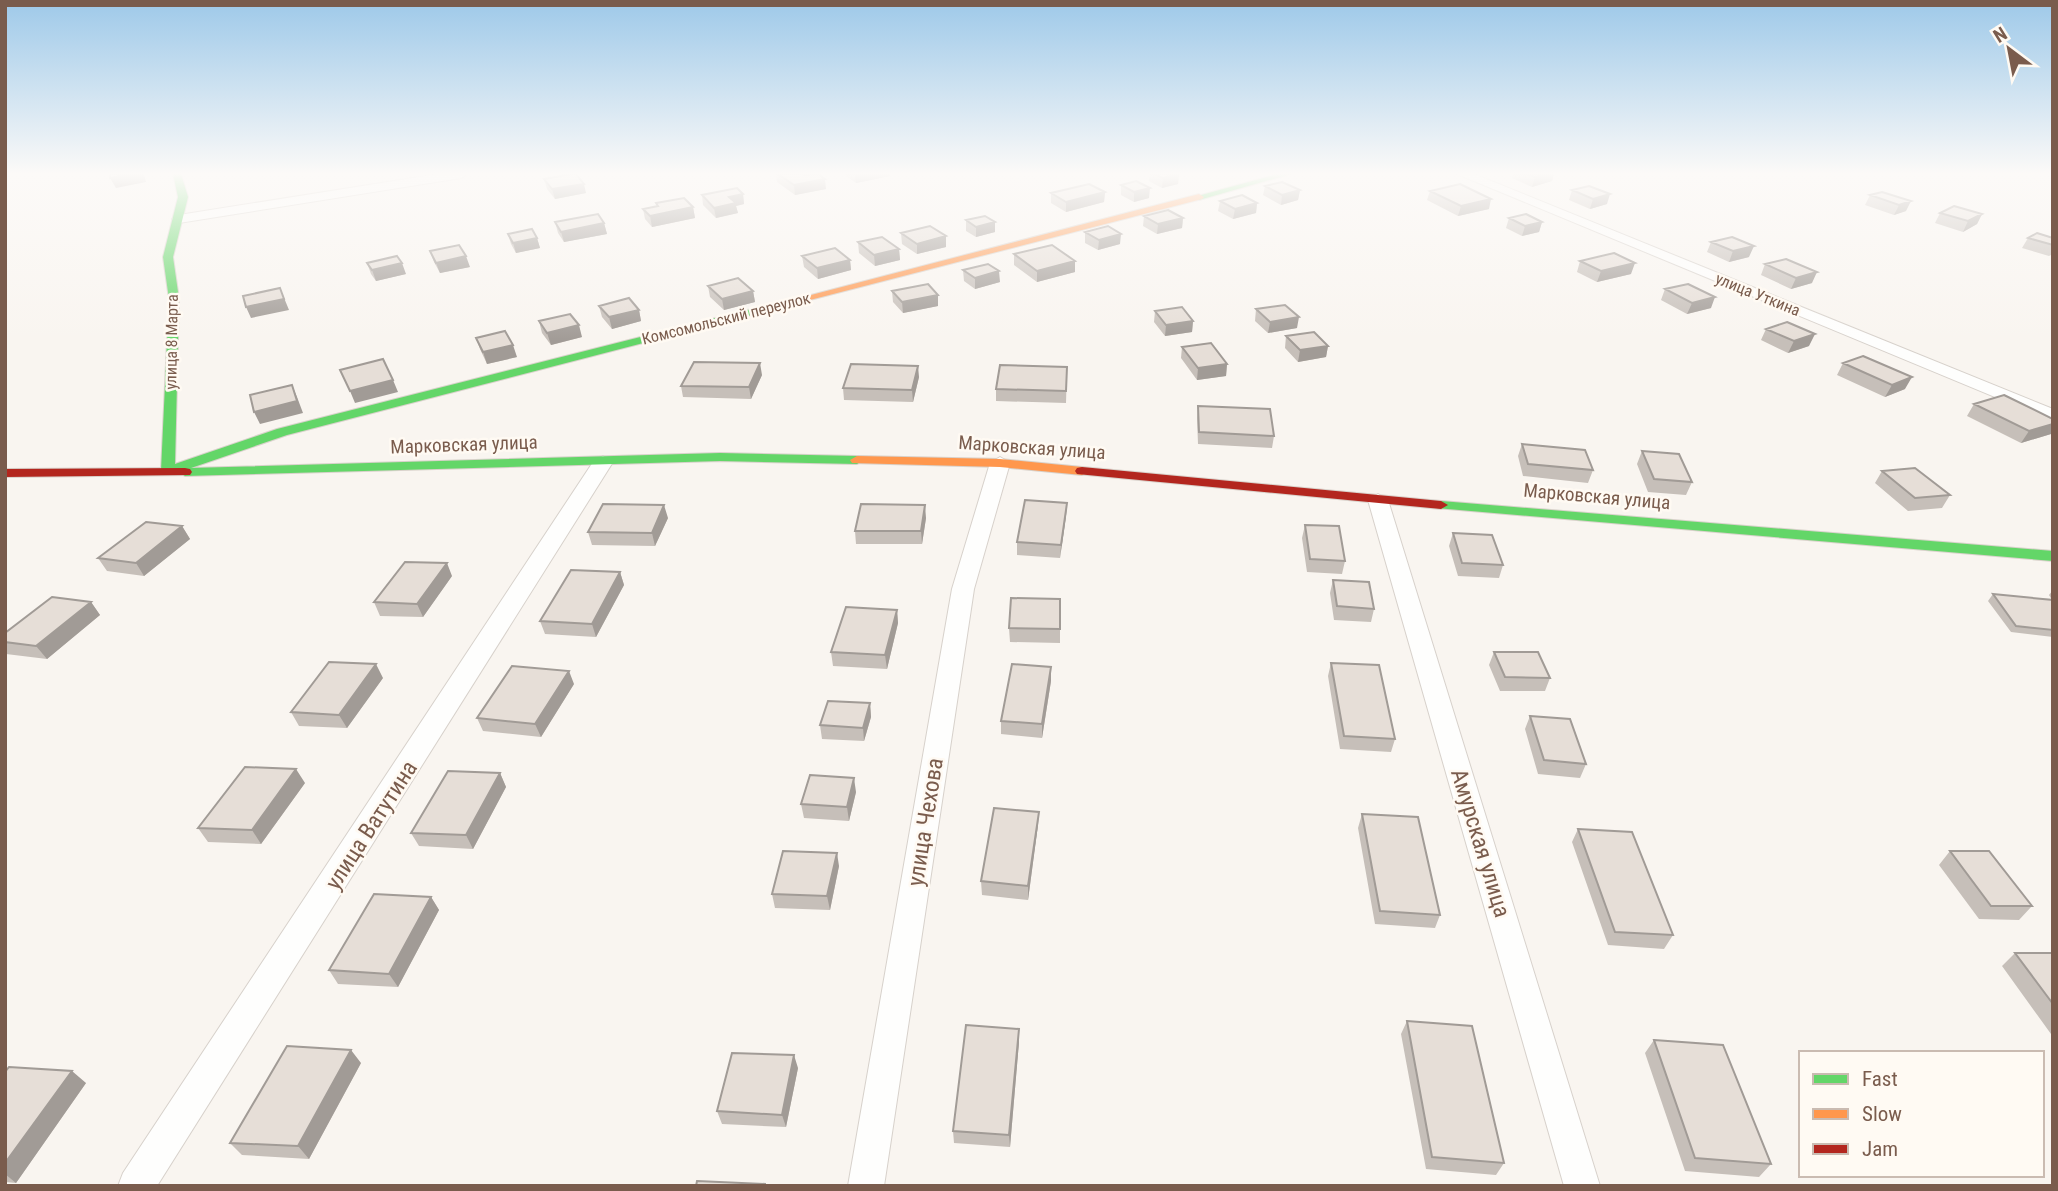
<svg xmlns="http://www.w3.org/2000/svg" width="2058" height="1191" viewBox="0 0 2058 1191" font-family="'Roboto Condensed',sans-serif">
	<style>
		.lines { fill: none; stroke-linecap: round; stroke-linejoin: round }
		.street-casing { stroke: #d7d1cb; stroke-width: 2 }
		.fast-casing { stroke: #d9d2cb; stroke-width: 2 }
		.slow-casing { stroke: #d9d2cb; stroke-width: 2 }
		.jam-casing { stroke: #d9d2cb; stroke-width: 2 }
		.street { fill: #fefefd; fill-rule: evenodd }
		.fast { fill: #63d668; fill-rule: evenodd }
		.slow { fill: #ff974d; fill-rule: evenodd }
		.jam { fill: #b3261e; fill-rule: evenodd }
		.wall { fill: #c6bfb9 }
		.shaded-wall { fill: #a19b96 }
		.building { fill: #e6ded7; stroke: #a19b96; stroke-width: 2 }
		.labels { text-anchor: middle; stroke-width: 5; stroke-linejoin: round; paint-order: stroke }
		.far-street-label { font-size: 16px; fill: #7a5c4d; stroke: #fffaf3 }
		.street-label { font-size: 19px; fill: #7a5c4d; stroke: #fffaf3 }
		.near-street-label { font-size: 23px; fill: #7a5c4d; stroke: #fffaf3 }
	</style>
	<rect width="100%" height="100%" fill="#f9f5f0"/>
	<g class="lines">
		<defs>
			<path id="street" d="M438 174H467L461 178 179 223 172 219 179 215Z
				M1457 174H1474L2053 409V421Z
				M603 456 613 462 157 1186H118L123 1173 593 462Z
				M1000 457 1010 463 974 589 884 1186H848L952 589 990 463Z
				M1378 494 1388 500 1600 1186H1564L1368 500Z"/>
			<path id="fast" d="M173 174H181L188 197 173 257 179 299 175 464 277 429 771 304 775 305V309L287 435 191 468 720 453 857 456 864 460 857 464 720 461 185 476 178 472 163 474 161 471 169 299 163 257 178 197Z
				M1277 174H1291L1199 200 1194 197Z
				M1441 501 2053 551V561L1436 508 1434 505 1436 502Z"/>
			<path id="slow" d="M1199 194 1204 197 1202 199 771 310 765 307Z
				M857 456 1000 459 1082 467 1089 471 1082 475 1000 467 852 463 850 460Z"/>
			<path id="jam" d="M1082 467 1441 501 1448 505 1441 509 1077 474 1075 471 1077 468Z
				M185 468 190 469 192 472 190 475 5 477V469Z"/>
		</defs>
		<use href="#street" class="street-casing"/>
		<use href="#fast" class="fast-casing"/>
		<use href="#slow" class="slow-casing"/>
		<use href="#jam" class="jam-casing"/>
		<use href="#street" class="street"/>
		<use href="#fast" class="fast"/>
		<use href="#slow" class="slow"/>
		<use href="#jam" class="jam"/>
	</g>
	<path class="wall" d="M776 174H802L826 189 795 195 777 182Z
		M846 174H890V176L856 183 846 176Z
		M1150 174H1179L1178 184 1162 188 1149 181Z
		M1513 174H1554L1552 181 1532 187 1512 178Z
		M544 179 586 193 555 199 547 189Z
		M1121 185 1149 198 1134 202 1121 195Z
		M1265 186 1300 190 1298 200 1281 205 1263 195Z
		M1572 190 1607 204 1590 209 1569 200Z
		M1430 191 1489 209 1458 216 1427 200Z
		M1105 192 1104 202 1066 212 1051 203V193Z
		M1882 192 1906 211 1894 215 1865 205 1870 195Z
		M743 194 744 204 736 206 738 213 716 218 703 205 702 195Z
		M1220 201 1257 203 1256 213 1233 219 1218 211Z
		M656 203 693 207 695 218 652 227 645 219 643 209 657 206Z
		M1940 213 1982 214 1977 224 1963 232 1935 223Z
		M1144 216 1183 218 1182 228 1157 234 1143 226Z
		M1509 218 1542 222 1539 232 1522 236 1506 228Z
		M966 220 995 232 976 237 966 231Z
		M555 222 604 223 607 234 564 242 558 233Z
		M1085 232 1120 244 1098 250 1085 243Z
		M901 233 946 247 917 254 902 244Z
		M508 234 537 238 540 248 516 253 511 244Z
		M2028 238H2053V254L2049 256 2022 248Z
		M858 242 899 249 900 260 875 266 859 253Z
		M1711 242 1749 257 1729 262 1707 252Z
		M430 251 470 267 440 273 434 262Z
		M1014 254 1075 261V272L1037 282 1014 265Z
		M802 256 850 260 851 270 818 279 804 267Z
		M1580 261 1631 274 1597 282 1577 272Z
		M367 263 406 274 376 281 371 274Z
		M1765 264 1812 283 1791 289 1761 275Z
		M963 270 1000 282 975 289 964 281Z
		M708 286 753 291 755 302 724 310 710 297Z
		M1665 289 1711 308 1687 314 1661 300Z
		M892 291 938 306 903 313 893 302Z
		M599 306 639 310 641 321 612 329 602 317Z
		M1256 309 1297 328 1268 333 1255 321Z
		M1155 311 1193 321 1192 332 1165 336 1154 322Z
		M539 321 582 337 551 345 542 333Z
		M1766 329 1809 346 1788 353 1761 340Z
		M1286 336 1328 346 1326 357 1298 362 1285 348Z
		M476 338 517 357 487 364 480 349Z
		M1182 347 1227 364 1226 376 1197 380 1181 358Z
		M1843 363 1905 389 1885 397 1837 375Z
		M1067 367 1066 403 996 401V389Z
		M762 375 751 399 683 397 681 386Z
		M919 377 913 402 844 400 843 388Z
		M1974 404 2051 434 2021 443 1967 416Z
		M1198 406 1274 436 1272 448 1198 444 1197 418Z
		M1522 444 1593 470 1588 483 1523 476 1518 456Z
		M1642 451 1692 482 1686 495 1648 492 1637 464Z
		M1882 471 1950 495 1942 508 1908 511 1875 483Z
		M1067 503 1066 516 1060 558 1017 555V542Z
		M668 518 655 546 592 545 588 532Z
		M926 518 922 544H856L855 531Z
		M1305 525 1345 561 1342 574 1307 572 1302 538Z
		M182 526 190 539 144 576 107 571 98 558Z
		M1453 533 1503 565 1499 578 1458 576 1449 546Z
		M620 572 624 585 596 637 545 634 540 621Z
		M452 576 423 617 380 616 374 602Z
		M1333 580 1374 609 1371 622 1334 620 1330 593Z
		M2053 590V637L2011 632 1988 601 1993 594 2052 600 2049 595Z
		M1060 599V643L1010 642 1009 628Z
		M91 602 100 615 47 659 6 654 5 652V633Z
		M897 610 898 623 887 669 833 666 831 652Z
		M1494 652 1550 678 1545 691H1500L1489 665Z
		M1331 663 1395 739 1391 752 1340 749 1328 676Z
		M383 678 347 728 299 726 291 712Z
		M1051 681 1042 738 1001 734V721Z
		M574 684 541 737 483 731 477 718Z
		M870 703 871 717 864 741 822 739 820 725Z
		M1530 716 1586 764 1580 778 1538 774 1525 729Z
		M500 773 506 787 473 849 419 846 411 833Z
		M305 783 261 844 208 842 198 828Z
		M856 792 849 821 804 818 801 804Z
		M1362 814 1440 915 1435 928 1375 924 1358 828Z
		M1038 825 1028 900 982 895 981 881Z
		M1578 829 1673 935 1664 949 1608 945 1572 842Z
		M1950 851 2032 906 2019 920 1979 919 1939 865Z
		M839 866 830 910 775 908 772 894Z
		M431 897 439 910 398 987 338 984 329 970Z
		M2015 953H2053V1034H2051L2002 966Z
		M1407 1021 1504 1163 1496 1175 1426 1169 1401 1034Z
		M1654 1040 1771 1164 1759 1177 1685 1171 1645 1053Z
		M1019 1042 1010 1147 954 1143 953 1131Z
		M361 1063 309 1159 242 1155 230 1143Z
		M798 1068 786 1127 722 1124 717 1111Z
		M5 1072 86 1083 16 1183 5 1182Z"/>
	<path class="shaded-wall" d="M132 174H144L146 182 116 188 110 178Z
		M855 174H890V176L856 183Z
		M1179 174 1178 184 1162 188 1163 178Z
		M1546 174H1554L1552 181 1532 187 1535 177Z
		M825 179 826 189 795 195 794 185Z
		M584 184 586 193 555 199 552 189Z
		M1150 188 1149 198 1134 202V192Z
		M1300 190 1298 200 1281 205 1282 195Z
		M1105 192 1104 202 1066 212V202Z
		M743 194 744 204 736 206 738 213 716 218 714 208 729 197Z
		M1610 194 1607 204 1590 209 1593 199Z
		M1491 199 1489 209 1458 216 1461 206Z
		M1911 201 1906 211 1894 215 1899 205Z
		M1257 203 1256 213 1233 219 1235 209Z
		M693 207 695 218 652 227 650 216Z
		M1982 214 1977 224 1963 232 1968 221Z
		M1183 218 1182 228 1157 234 1158 224Z
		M995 222V232L976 237V227Z
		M1542 222 1539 232 1522 236 1525 226Z
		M604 223 607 234 564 242 561 232Z
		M1121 234 1120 244 1098 250 1099 240Z
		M946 236V247L917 254V244Z
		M537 238 540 248 516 253 513 243Z
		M1754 246 1749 257 1729 262 1733 251Z
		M899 249 900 260 875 266 874 255Z
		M466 256 470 267 440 273 436 263Z
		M850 260 851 270 818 279 817 268Z
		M1075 261V272L1037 282V271Z
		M402 263 406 274 376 281 372 270Z
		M1635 263 1631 274 1597 282 1601 271Z
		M999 271 1000 282 975 289V278Z
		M1817 272 1812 283 1791 289 1796 278Z
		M280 288 289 310 251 318 246 307Z
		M753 291 755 302 724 310 722 299Z
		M938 295V306L903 313 902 302Z
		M1715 297 1711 308 1687 314 1692 303Z
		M639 310 641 321 612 329 609 317Z
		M1299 317 1297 328 1268 333 1270 322Z
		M1193 321 1192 332 1165 336 1166 325Z
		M579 325 582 337 551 345 547 333Z
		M1815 334 1809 346 1788 353 1794 341Z
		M513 345 517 357 487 364 483 352Z
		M1328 346 1326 357 1298 362 1300 350Z
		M760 363 762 375 751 399 749 387Z
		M1227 364 1226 376 1197 380 1198 368Z
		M918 366 919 377 913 402 912 390Z
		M1912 377 1905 389 1885 397 1892 385Z
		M393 380 398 392 355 403 350 391Z
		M292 385 297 397 303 413 260 424 254 412Z
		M2053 424V431L2051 434 2021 443 2029 431Z
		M1067 503 1066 516 1060 558 1061 545Z
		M664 505 668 518 655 546 652 533Z
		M925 505 926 518 922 544 921 531Z
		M182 526 190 539 144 576 136 563Z
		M447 563 452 576 423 617 417 604Z
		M620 572 624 585 596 637 592 624Z
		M91 602 100 615 47 659 36 646Z
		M897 610 898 623 887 669 885 655Z
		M376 664 383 678 347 728 339 715Z
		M1051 667V681L1042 738V724Z
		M569 671 574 684 541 737 535 724Z
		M870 703 871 717 864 741 863 728Z
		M296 769 305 783 261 844 252 830Z
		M500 773 506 787 473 849 466 835Z
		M854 778 856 792 849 821 847 807Z
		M1039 812 1038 825 1028 900V886Z
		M837 853 839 866 830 910 827 896Z
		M431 897 439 910 398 987 389 974Z
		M1019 1029V1042L1010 1147 1009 1135Z
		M351 1050 361 1063 309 1159 298 1146Z
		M794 1055 798 1068 786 1127 782 1115Z
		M72 1071 86 1083 16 1183 5 1174V1163Z"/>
	<path class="building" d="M110 174H132L110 178Z
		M572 174H576L584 184 552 189 544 179Z
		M778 174H802L804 175 818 174 825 179 794 185Z
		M1155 174H1179L1163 178Z
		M1527 174H1546L1535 177Z
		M1136 181 1150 188 1134 192 1121 185Z
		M1282 182 1300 190 1282 195 1265 186Z
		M1089 184 1105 192 1066 202 1051 193Z
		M1460 184 1491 199 1461 206 1430 191Z
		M1589 186 1610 194 1593 199 1572 190Z
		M737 188 743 194 729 197 736 203 714 208 702 195Z
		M1882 192 1911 201 1899 205 1870 195Z
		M1242 195 1257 203 1235 209 1220 201Z
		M684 198 693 207 650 216 643 209 658 206 656 203Z
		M1954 206 1982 214 1968 221 1940 213Z
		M1168 210 1183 218 1158 224 1144 216Z
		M598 214 604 223 561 232 555 222Z
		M1526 214 1542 222 1525 226 1509 218Z
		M985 216 995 222 976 227 966 220Z
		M930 226 946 236 917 244 901 233Z
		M1108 226 1121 234 1099 240 1085 232Z
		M532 229 537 238 513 243 508 234Z
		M2037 233 2053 238V245L2028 238Z
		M882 237 899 249 874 255 858 242Z
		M1732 237 1754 246 1733 251 1711 242Z
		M459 245 466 256 436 263 430 251Z
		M1052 245 1075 261 1037 271 1014 254Z
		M835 248 850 260 817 268 802 256Z
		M1614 253 1635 263 1601 271 1580 261Z
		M397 256 402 263 372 270 367 263Z
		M1786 259 1817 272 1796 278 1765 264Z
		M988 264 999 271 975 278 963 270Z
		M738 278 753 291 722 299 708 286Z
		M928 284 938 295 902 302 892 291Z
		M1688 284 1715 297 1692 303 1665 289Z
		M280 288 284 299 246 307 243 296Z
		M629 298 639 310 609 317 599 306Z
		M1285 305 1299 317 1270 322 1256 309Z
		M1182 307 1193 321 1166 325 1155 311Z
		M570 314 579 325 547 333 539 321Z
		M1787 322 1815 334 1794 341 1766 329Z
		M505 331 513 345 483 352 476 338Z
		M1314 332 1328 346 1300 350 1286 336Z
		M1211 343 1227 364 1198 368 1182 347Z
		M1863 356 1912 377 1892 385 1843 363Z
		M383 359 393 380 350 391 340 370Z
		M694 362 760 363 749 387 681 386Z
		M851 364 918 366 912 390 843 388Z
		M1000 365 1067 367 1066 391 996 389Z
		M292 385 297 401 254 412 250 395Z
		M2004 395 2053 419V424L2029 431 1974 404Z
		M1198 406 1270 409 1274 436 1199 432Z
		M1522 444 1585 450 1593 470 1528 464Z
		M1642 451 1679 454 1692 482 1654 479Z
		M1915 468 1950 495 1915 498 1882 471Z
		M1025 500 1067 503 1061 545 1017 542Z
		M603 504 664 505 652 533 588 532Z
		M861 504 925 505 921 531H855Z
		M146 522 182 526 136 563 98 558Z
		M1305 525 1339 526 1345 561 1310 559Z
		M1453 533 1492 535 1503 565 1462 563Z
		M405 562 447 563 417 604 374 602Z
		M571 570 620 572 592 624 540 621Z
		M1333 580 1369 582 1374 609 1337 606Z
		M1993 594 2053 600V630L2016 626Z
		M52 597 91 602 36 646 5 642V633Z
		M1011 598 1060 599V629L1009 628Z
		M846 607 897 610 885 655 831 652Z
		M1494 652H1538L1550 678 1505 677Z
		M329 662 376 664 339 715 291 712Z
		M1331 663 1379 665 1395 739 1344 736Z
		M1012 664 1051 667 1042 724 1001 721Z
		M512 666 569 671 535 724 477 718Z
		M828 701 870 703 863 728 820 725Z
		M1530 716 1570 719 1586 764 1544 760Z
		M245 767 296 769 252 830 198 828Z
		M448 771 500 773 466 835 411 833Z
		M810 775 854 778 847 807 801 804Z
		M994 808 1039 812 1028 886 981 881Z
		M1362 814 1418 817 1440 915 1380 911Z
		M1578 829 1632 832 1673 935 1615 932Z
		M783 851 837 853 827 896 772 894Z
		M1950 851H1989L2032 906H1991Z
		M374 894 431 897 389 974 329 970Z
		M2015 953H2053V1004Z
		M1407 1021 1472 1026 1504 1163 1432 1157Z
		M966 1025 1019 1029 1009 1135 953 1131Z
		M1654 1040 1723 1045 1771 1164 1695 1158Z
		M287 1046 351 1050 298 1146 230 1143Z
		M732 1053 794 1055 782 1115 717 1111Z
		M9 1067 72 1071 5 1163V1072Z
		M697 1181 765 1184V1186H696Z"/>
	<linearGradient id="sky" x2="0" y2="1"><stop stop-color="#9ec9e9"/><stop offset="0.51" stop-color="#fcfaf8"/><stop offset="1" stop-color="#fcfaf8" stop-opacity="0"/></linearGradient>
	<rect width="2058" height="341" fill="url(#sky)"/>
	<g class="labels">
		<g class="far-street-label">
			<text transform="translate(1758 294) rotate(22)" y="6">улица Уткина</text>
			<text transform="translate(726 318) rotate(-14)" y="6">Комсомольский переулок</text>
			<text transform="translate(171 342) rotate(-89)" y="6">улица 8 Марта</text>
		</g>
		<g class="street-label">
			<text transform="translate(464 444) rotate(-2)" y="7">Марковская улица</text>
			<text transform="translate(1032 447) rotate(4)" y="7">Марковская улица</text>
			<text transform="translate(1597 496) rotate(5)" y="7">Марковская улица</text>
		</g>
		<g class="near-street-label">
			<text transform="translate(925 822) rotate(-81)" y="8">улица Чехова</text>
			<text transform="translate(371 825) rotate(-57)" y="8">улица Ватутина</text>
			<text transform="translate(1481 843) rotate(73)" y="8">Амурская улица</text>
		</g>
	</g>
	<rect width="2058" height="1191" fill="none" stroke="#7a5c4d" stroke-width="14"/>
	<rect x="1799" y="1051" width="245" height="126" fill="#fffaf3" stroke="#cabbb1" stroke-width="2"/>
	<rect x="1813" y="1074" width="35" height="10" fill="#63d668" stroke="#cabbb1" stroke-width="2"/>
	<text x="1862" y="1086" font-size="21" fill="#7a5c4d">Fast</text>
	<rect x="1813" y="1109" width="35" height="10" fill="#ff974d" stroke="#cabbb1" stroke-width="2"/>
	<text x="1862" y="1121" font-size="21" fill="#7a5c4d">Slow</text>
	<rect x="1813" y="1144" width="35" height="10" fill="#b3261e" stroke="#cabbb1" stroke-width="2"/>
	<text x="1862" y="1156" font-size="21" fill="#7a5c4d">Jam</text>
	<g transform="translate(2009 49) rotate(328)" stroke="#fffaf3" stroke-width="5" paint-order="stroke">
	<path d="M0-5L12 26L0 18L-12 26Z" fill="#7a5c4d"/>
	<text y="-10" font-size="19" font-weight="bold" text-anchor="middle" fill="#7a5c4d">N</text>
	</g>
</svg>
